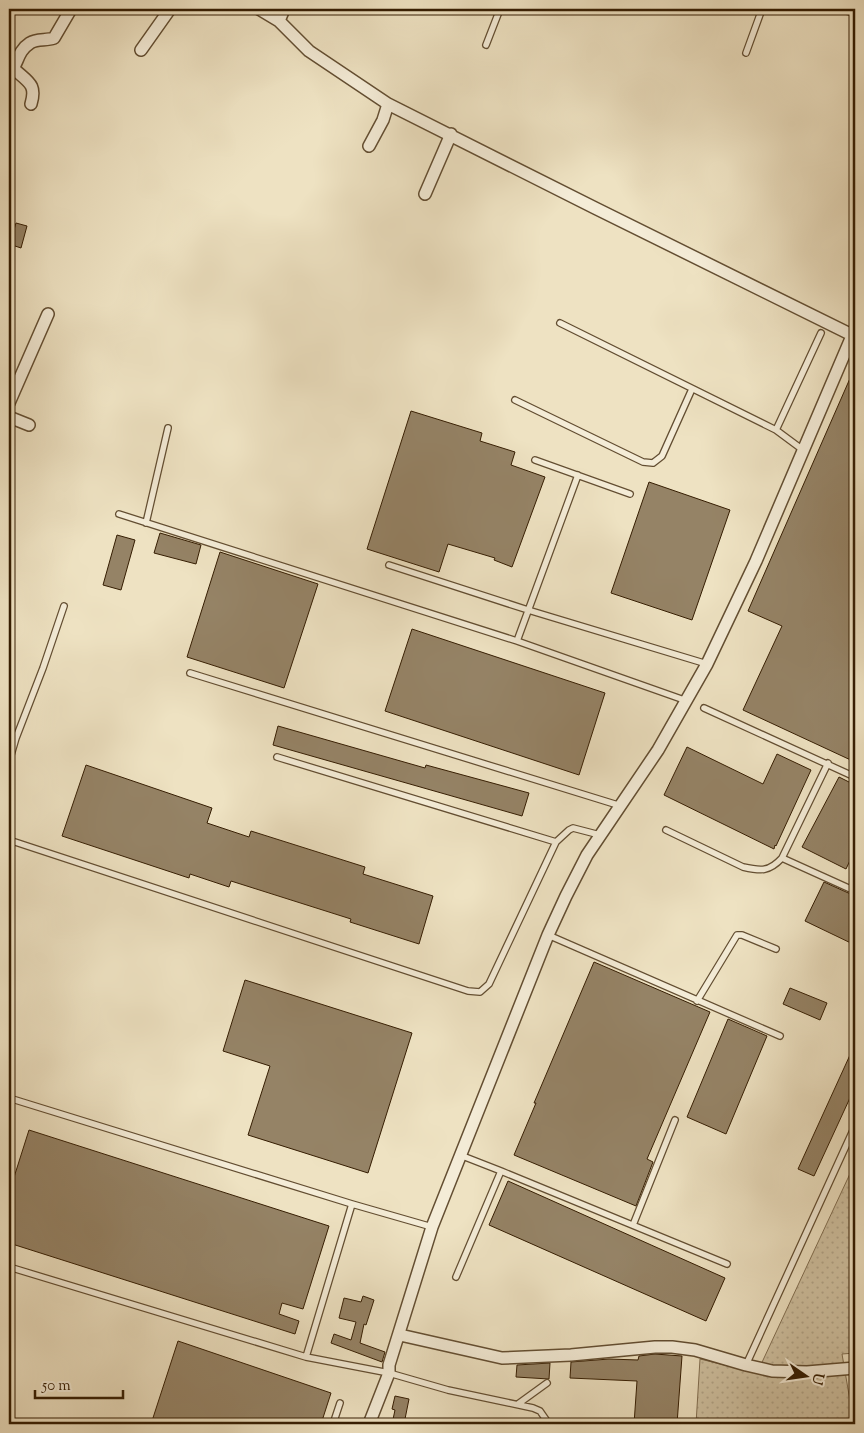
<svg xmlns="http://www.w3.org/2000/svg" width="864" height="1433" viewBox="0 0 864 1433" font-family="'Sorts Mill Goudy',serif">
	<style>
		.grass { fill: url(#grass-dots); stroke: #826f52 }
		.building { fill: #958366; stroke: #351d02 }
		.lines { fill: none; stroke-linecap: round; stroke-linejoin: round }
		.lane-casing { stroke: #634e32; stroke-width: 8 }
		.street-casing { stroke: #634e32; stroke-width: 14 }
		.lane { stroke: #f4ecd7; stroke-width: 5.5 }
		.street { stroke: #f4ecd7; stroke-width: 11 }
	</style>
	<defs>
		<pattern id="grass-dots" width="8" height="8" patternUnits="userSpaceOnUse" patternTransform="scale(1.25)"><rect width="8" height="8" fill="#cfc1a1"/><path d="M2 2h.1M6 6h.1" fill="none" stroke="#b2a589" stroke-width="1.8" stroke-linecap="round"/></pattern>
	</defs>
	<rect width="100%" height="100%" fill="#eee2c2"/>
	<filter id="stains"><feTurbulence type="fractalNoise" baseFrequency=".004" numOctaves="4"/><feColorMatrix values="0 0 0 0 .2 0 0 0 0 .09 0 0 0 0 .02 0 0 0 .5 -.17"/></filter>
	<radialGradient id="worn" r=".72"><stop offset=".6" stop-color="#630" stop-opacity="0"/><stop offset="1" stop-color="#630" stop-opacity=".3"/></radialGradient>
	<path class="grass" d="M855 1163V1353L842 1354 854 1424H696L700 1359 757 1373Z"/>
	<path class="building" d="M16 223 27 226 21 248 9 244V232L13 233Z
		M855 367V762L743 710 782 626 748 611Z
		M411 411 482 433 480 441 515 452 511 465 545 477 512 567 494 560 495 558 448 544 439 572 367 549Z
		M649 482 730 510 692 620 611 593Z
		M160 533 201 545 196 564 154 553Z
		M117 535 135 540 121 590 103 585Z
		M220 552 318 584 284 688 187 657Z
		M412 629 605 693 579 775 385 711Z
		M278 726 425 768 426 765 529 793 522 816 273 745Z
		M687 747 763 784 777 754 811 770 776 846 775 845 774 849 664 795Z
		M86 765 212 808 207 823 249 837 251 831 365 867 363 874 433 896 419 944 350 922 351 919 231 881 229 887 190 874 189 878 62 836Z
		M839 777 855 785V850L846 869 802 847Z
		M824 882 855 896V945L805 921Z
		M594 962 710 1012 647 1159 653 1162 636 1206 514 1155 536 1103H534Z
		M245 980 412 1033 368 1173 248 1135 270 1066 223 1051Z
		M790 988 827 1003 820 1020 783 1004Z
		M728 1019 767 1036 726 1134 687 1117Z
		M855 1044V1087L814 1176 798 1169Z
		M29 1130 329 1226 303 1309 282 1303 279 1314 299 1321 295 1334 9 1243V1193Z
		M508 1181 725 1278 706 1321 489 1225Z
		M363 1296 374 1300 366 1325 364 1324 360 1343 385 1352 382 1362 331 1343 334 1334 351 1340 356 1322 339 1318 344 1298 361 1302Z
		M178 1341 331 1393 321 1424H151Z
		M655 1354 682 1356 677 1424H634L637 1381 570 1378 571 1362 609 1359 638 1360 639 1356Z
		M550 1363 549 1379 516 1377 517 1365Z
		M395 1396 409 1399 404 1424H392L395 1410 392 1409Z"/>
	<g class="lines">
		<defs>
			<path id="lane" d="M839 9 855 13
				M486 45 500 9
				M746 53 762 9
				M854 67 855 59
				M560 323 776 430 803 450
				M515 400 643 462 653 463 662 456 692 389
				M776 430 821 333
				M535 460 630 494
				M119 514 517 641 687 701
				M146 523 168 428
				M389 565 528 610 707 664
				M517 641 578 475
				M190 673 621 806
				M704 708 855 777
				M277 757 556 842
				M9 762 16 738 43 668 64 606
				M828 763 782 858 855 891
				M666 830 743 867C761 871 769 872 782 858
				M9 840 468 991 480 992 489 984 556 842 569 830 573 828 600 835
				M548 935 780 1036
				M697 1001 737 935H742L776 949
				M9 1098 352 1204 432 1227
				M460 1155 501 1171 727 1264
				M633 1225 675 1120
				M9 1267 306 1357 389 1373 448 1390 533 1408 540 1411 549 1424
				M456 1277 501 1171
				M306 1357 352 1204
				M746 1365 855 1126
				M518 1404 547 1383
				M333 1424 340 1403"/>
			<path id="street" d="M259 9 279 21 309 51 388 104 383 120 369 146
				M279 21 284 9
				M141 50 170 9
				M14 69C28 82 37 84 31 104
				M9 73C18 67 16 52 30 43 37 38 46 41 54 38L71 9
				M388 104 595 208 852 335
				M425 194 451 134
				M9 403 48 314
				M9 417 29 425
				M400 1335 502 1358 571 1355 655 1347H672L695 1350 746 1365 772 1371 807 1372 855 1368
				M369 1424 389 1373V1365L432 1227 548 935 566 896 587 855 658 750 707 664 756 561 855 329"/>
		</defs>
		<use href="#lane" class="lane-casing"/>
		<use href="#street" class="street-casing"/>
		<use href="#lane" class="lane"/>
		<use href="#street" class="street"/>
	</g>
	<rect width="864" height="1433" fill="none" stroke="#eee2c2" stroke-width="30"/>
	<rect x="10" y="10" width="844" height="1413" fill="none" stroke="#351d02" stroke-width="2.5"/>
	<rect x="15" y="15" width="834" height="1403" fill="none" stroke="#351d02"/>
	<g transform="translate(806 1376) rotate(103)" stroke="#f4ecd7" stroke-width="4" paint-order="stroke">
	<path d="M0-4L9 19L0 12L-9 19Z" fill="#351d02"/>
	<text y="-8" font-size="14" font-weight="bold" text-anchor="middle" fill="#351d02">U</text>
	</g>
	<path d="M35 1390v8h88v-8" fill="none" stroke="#351d02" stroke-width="2.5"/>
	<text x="42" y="1390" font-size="15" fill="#351d02" stroke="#f4ecd7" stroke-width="4" paint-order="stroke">50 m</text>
	<rect width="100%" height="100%" filter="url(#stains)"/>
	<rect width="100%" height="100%" fill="url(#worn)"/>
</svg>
